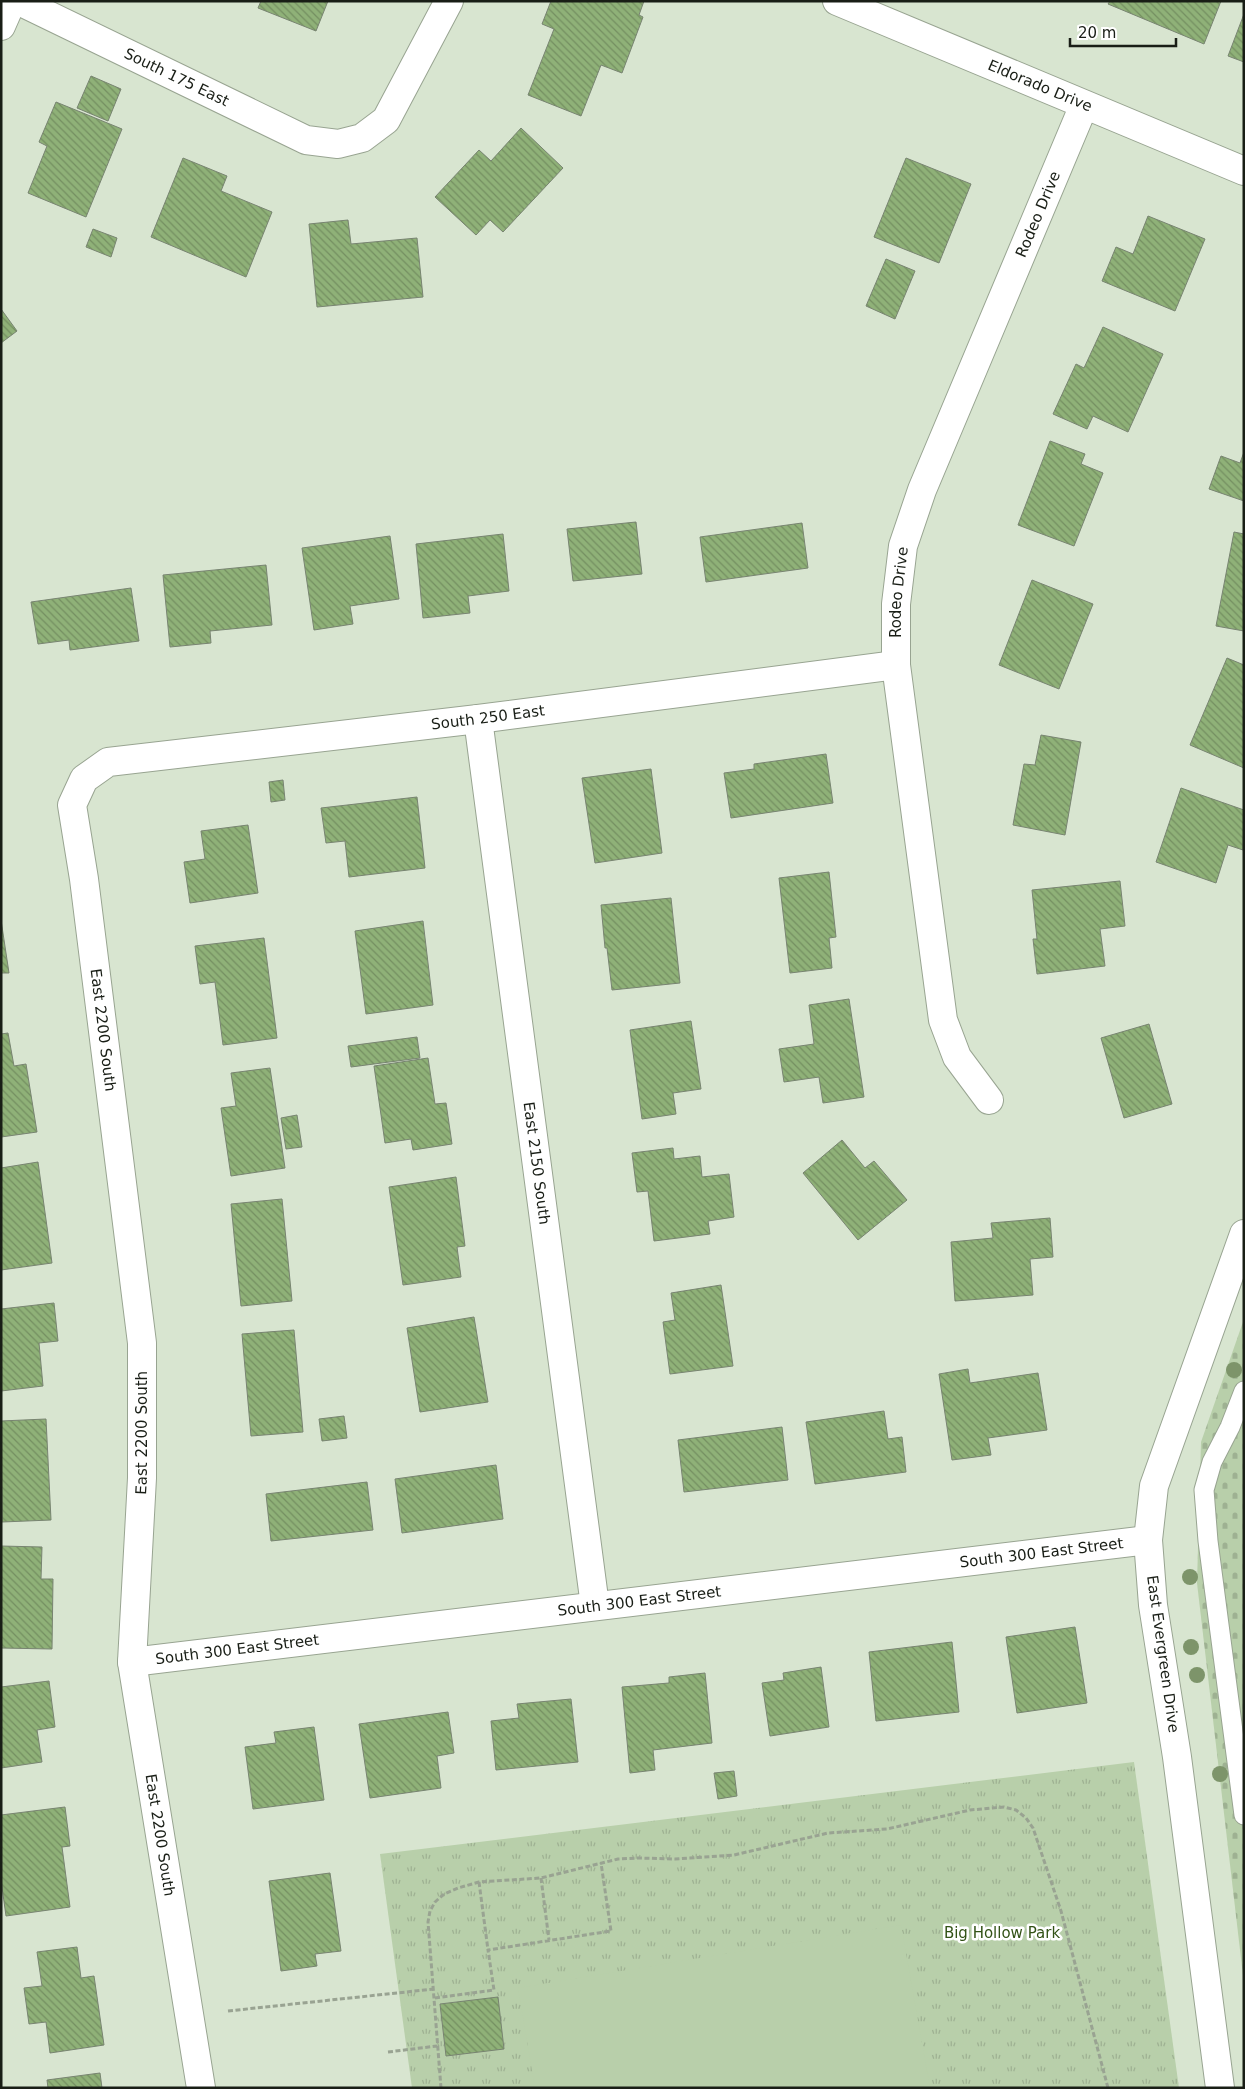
<svg xmlns="http://www.w3.org/2000/svg" width="1245" height="2089" viewBox="0 0 1245 2089" font-family="'DejaVu Sans',sans-serif">
	<style>
		.cemetery { fill: url(#cemetery-stones) }
		.park { fill: url(#park-tufts) }
		.pitch { fill: #b8cfaa }
		.building { fill: url(#building-back-hatch); stroke: #788471 }
		.lines { fill: none; stroke-linecap: round; stroke-linejoin: round }
		.lane-casing { stroke: #98a491; stroke-width: 21 }
		.street-casing { stroke: #98a491; stroke-width: 30 }
		.secondary-casing { stroke: #98a491; stroke-width: 30 }
		.path { stroke: #99a392; stroke-width: 3; stroke-dasharray: 5 2.5; stroke-linecap: butt }
		.lane { stroke: #fff; stroke-width: 19 }
		.street { stroke: #fff; stroke-width: 28 }
		.secondary { stroke: #fff; stroke-width: 28 }
		.tree { fill: #7d946a }
		.labels { text-anchor: middle; stroke-width: 5; stroke-linejoin: round; paint-order: stroke }
		.street-label { font-size: 15px; fill: #191e16; stroke: #fff }
		.park-label { font-size: 15px; fill: #325216; stroke: #fff }
	</style>
	<defs>
		<pattern id="cemetery-stones" width="16" height="16" patternUnits="userSpaceOnUse" patternTransform="scale(1.25)"><rect width="16" height="16" fill="#b8cfaa"/><path d="M2 7V4a2 2 0 0 1 4 0v3zM10 15v-3a2 2 0 0 1 4 0v3z" fill="#9eb192"/></pattern>
		<pattern id="park-tufts" width="24" height="20" patternUnits="userSpaceOnUse" patternTransform="scale(1.25)"><rect width="24" height="20" fill="#b8cfaa"/><path d="M3 7l-1-3M5 7V3M7 7l1-3M15 17l-1-3M17 17v-4M19 17l1-3" fill="none" stroke="#9eb192"/></pattern>
		<pattern id="building-back-hatch" width="6" height="6" patternUnits="userSpaceOnUse" patternTransform="scale(1.25)"><rect width="6" height="6" fill="#8fb178"/><path d="M-1 5l2 2M0 0l6 6M5-1l2 2" fill="none" stroke="#748f61"/></pattern>
	</defs>
	<rect width="100%" height="100%" fill="#d8e5d0"/>
	<path class="cemetery" d="M1244 1319V1984L1197 1583 1201 1442Z"/>
	<path class="park" d="M1134 1762 1179 2088H412L380 1854Z"/>
	<path class="pitch" d="M901 1925 930 2088H535L518 1988Z"/>
	<path class="building" d="M261 1H328L316 31 258 8Z
		M551 1H644L639 15 643 17 622 73 601 65 581 116 528 95 554 29 542 24Z
		M1110 1H1221L1204 44 1108 4Z
		M1244 14V62L1228 56Z
		M91 76 121 89 108 121 77 108Z
		M56 102 122 129 86 217 28 193 47 146 39 142Z
		M521 128 563 168 503 232 490 220 476 235 435 197 479 150 491 161Z
		M183 158 227 176 221 191 272 212 246 277 151 237Z
		M906 158 971 184 939 263 874 237Z
		M1148 216 1205 239 1175 311 1102 281 1116 247 1133 254Z
		M348 220 351 244 417 238 423 297 317 307 309 224Z
		M93 229 117 238 111 257 86 247Z
		M886 259 915 271 895 319 866 306Z
		M1 309 17 331 1 343Z
		M1103 327 1163 354 1128 432 1093 416 1087 429 1053 414 1076 364 1084 368Z
		M1050 441 1085 454 1081 464 1103 473 1074 546 1018 525Z
		M1244 452V501L1209 489 1221 456 1240 463Z
		M636 522 642 574 573 581 567 529Z
		M802 523 808 568 706 582 700 537Z
		M1234 532 1244 534V631L1216 626Z
		M503 534 509 591 468 596 470 613 423 618 416 544Z
		M390 536 399 599 350 606 353 624 314 630 302 548Z
		M266 565 272 625 210 631 211 643 170 647 163 575Z
		M1032 580 1093 604 1059 689 999 665Z
		M131 588 139 641 70 650 69 640 38 644 31 602Z
		M1227 658 1244 665V768L1190 745Z
		M1041 735 1081 742 1065 835 1013 825 1024 764 1035 765Z
		M826 754 833 803 731 818 724 773 754 769V764Z
		M651 769 662 853 595 863 582 778Z
		M283 780 285 800 271 802 269 782Z
		M1181 788 1244 810 1243 850 1228 845 1216 883 1156 862Z
		M417 797 425 868 349 877 345 841 326 843 321 808Z
		M248 825 258 893 190 903 184 862 205 859 201 831Z
		M829 872 836 937 829 938 832 968 790 973 779 878Z
		M1120 881 1125 926 1100 929 1105 966 1037 974 1033 939H1037L1032 890Z
		M671 898 680 983 612 990 607 948H605L601 905Z
		M1 920 9 973H1Z
		M423 921 433 1005 366 1014 355 931Z
		M264 938 277 1038 223 1045 215 982 200 984 195 946Z
		M849 999 864 1097 823 1103 819 1077 784 1082 779 1049 814 1044 809 1005Z
		M691 1021 701 1089 673 1093 676 1114 642 1119 630 1030Z
		M1149 1024 1172 1104 1124 1118 1101 1038Z
		M8 1033 14 1066 26 1064 37 1132 1 1137V1034Z
		M417 1037 420 1058 351 1067 348 1046Z
		M428 1058 435 1104 446 1103 452 1144 413 1150 411 1139 385 1143 374 1066Z
		M270 1068 285 1168 231 1176 221 1108 236 1106 231 1073Z
		M297 1115 302 1147 286 1149 281 1118Z
		M842 1140 865 1168 874 1161 907 1200 858 1240 803 1173Z
		M673 1148 674 1159 700 1156 702 1177 729 1174 734 1217 708 1221 710 1234 654 1241 648 1191 637 1192 632 1153Z
		M38 1162 52 1263 1 1270V1168Z
		M456 1177 465 1246 457 1247 461 1277 403 1285 389 1187Z
		M282 1199 292 1301 241 1306 231 1204Z
		M1050 1218 1053 1257 1030 1259 1033 1295 955 1301 951 1242 993 1238 991 1223Z
		M721 1285 733 1366 670 1374 663 1322 675 1320 671 1293Z
		M54 1303 58 1341 39 1343 43 1386 1 1391V1309Z
		M474 1317 488 1402 420 1412 407 1328Z
		M294 1330 303 1432 251 1436 242 1334Z
		M968 1369 970 1383 1038 1373 1047 1430 988 1438 991 1455 952 1460 939 1374Z
		M884 1411 888 1439 902 1437 906 1472 815 1484 806 1422Z
		M344 1416 347 1438 322 1441 319 1419Z
		M46 1419 51 1520 2 1522 1 1421Z
		M782 1427 788 1480 684 1492 678 1440Z
		M496 1465 503 1519 402 1533 395 1479Z
		M367 1482 373 1530 271 1541 266 1494Z
		M1 1546 42 1547 41 1579H53L52 1649 1 1648Z
		M1075 1627 1087 1703 1017 1713 1006 1637Z
		M952 1642 959 1712 876 1721 869 1652Z
		M821 1667 829 1727 770 1736 762 1683 784 1680 783 1673Z
		M705 1673 712 1743 653 1750 655 1770 630 1773 622 1687 669 1683V1677Z
		M49 1681 55 1727 37 1730 42 1762 1 1768V1687Z
		M571 1699 578 1762 496 1770 491 1721 519 1718 517 1704Z
		M448 1712 454 1753 437 1756 441 1788 370 1798 359 1724Z
		M314 1727 324 1800 253 1809 245 1747 276 1743 274 1732Z
		M734 1771 737 1796 718 1799 714 1773Z
		M65 1807 70 1846 62 1847 70 1907 6 1916 1 1880V1815Z
		M330 1873 341 1951 315 1954 317 1966 281 1971 269 1881Z
		M77 1947 81 1978 94 1976 104 2045 50 2053 46 2022 29 2024 24 1988 42 1986 37 1952Z
		M498 1997 504 2049 446 2056 440 2004Z
		M100 2073 102 2088H48L47 2080Z"/>
	<g class="lines">
		<defs>
			<path id="lane" d="M1244 1391 1230 1427 1212 1462 1204 1490 1208 1541 1244 1815"/>
			<g id="street">
				<path id="s1" d="M19 1 306 140 338 144 362 138 386 120 449 1"/>
				<path id="s2" d="M837 1 1244 171"/>
				<path d="M1 26 12 1"/>
				<path id="s3" d="M478 719 595 1606"/>
				<path id="s4" d="M989 1100 957 1057 943 1020 896 665V604L903 546 922 490 1084 105"/>
				<path id="s5" d="M132 1662 1148 1540"/>
				<path id="s6" d="M201 2088 132 1662 142 1478V1343L84 879 72 805 84 779 108 762 478 719 896 665"/>
			</g>
			<path id="secondary" d="M1220 2088 1177 1757 1153 1605 1148 1540 1154 1486 1244 1234"/>
		</defs>
		<use href="#lane" class="lane-casing"/>
		<use href="#street" class="street-casing"/>
		<use href="#secondary" class="secondary-casing"/>
		<path class="path" d="M541 1878 549 1940
			M479 1882 488 1950
			M435 1998 494 1990 488 1950 611 1931 601 1863
			M228 2011 434 1989
			M388 2052 437 2046
			M441 2088 428 1922 430 1911 435 1902 444 1894 458 1888 479 1882 541 1878 618 1859 639 1858 675 1859 734 1855 828 1833 887 1829 970 1810 1004 1807 1016 1810 1026 1818 1033 1828 1061 1911 1108 2088"/>
		<use href="#lane" class="lane"/>
		<use href="#street" class="street"/>
		<use href="#secondary" class="secondary"/>
	</g>
	<g class="tree">
		<circle cx="1234" cy="1370" r="8"/>
		<circle cx="1190" cy="1577" r="8"/>
		<circle cx="1191" cy="1647" r="8"/>
		<circle cx="1197" cy="1675" r="8"/>
		<circle cx="1220" cy="1774" r="8"/>
	</g>
	<g class="labels">
		<g class="street-label">
			<text dy="5" stroke="none"><textPath href="#s1" startOffset="175">South 175 East</textPath></text>
			<text dy="5" stroke="none"><textPath href="#s2" startOffset="220">Eldorado Drive</textPath></text>
			<text dy="5" stroke="none"><textPath href="#s4" startOffset="929">Rodeo Drive</textPath></text>
			<text dy="5" stroke="none"><textPath href="#s4" startOffset="524">Rodeo Drive</textPath></text>
			<text dy="5" stroke="none"><textPath href="#s6" startOffset="1734">South 250 East</textPath></text>
			<text transform="translate(103 1030) rotate(83)" y="5">East 2200 South</text>
			<text dy="5" stroke="none"><textPath href="#s3" startOffset="448">East 2150 South</textPath></text>
			<text dy="5" stroke="none"><textPath href="#s6" startOffset="661">East 2200 South</textPath></text>
			<text dy="5" stroke="none"><textPath href="#s5" startOffset="916">South 300 East Street</textPath></text>
			<text dy="5" stroke="none"><textPath href="#s5" startOffset="511">South 300 East Street</textPath></text>
			<text dy="5" stroke="none"><textPath href="#s5" startOffset="106">South 300 East Street</textPath></text>
			<text transform="translate(1163 1654) rotate(82)" y="5">East Evergreen Drive</text>
			<text transform="translate(160 1835) rotate(81)" y="5">East 2200 South</text>
		</g>
		<g class="park-label">
			<text x="1002" y="1938">Big Hollow Park</text>
		</g>
	</g>
	<rect width="1245" height="2089" fill="none" stroke="#191e16" stroke-width="5"/>
	<path d="M1070 38v8h106v-8" fill="none" stroke="#191e16" stroke-width="2.5"/>
	<text x="1078" y="38" font-size="15" fill="#191e16" stroke="#ffffff" stroke-width="4" paint-order="stroke">20 m</text>
</svg>
